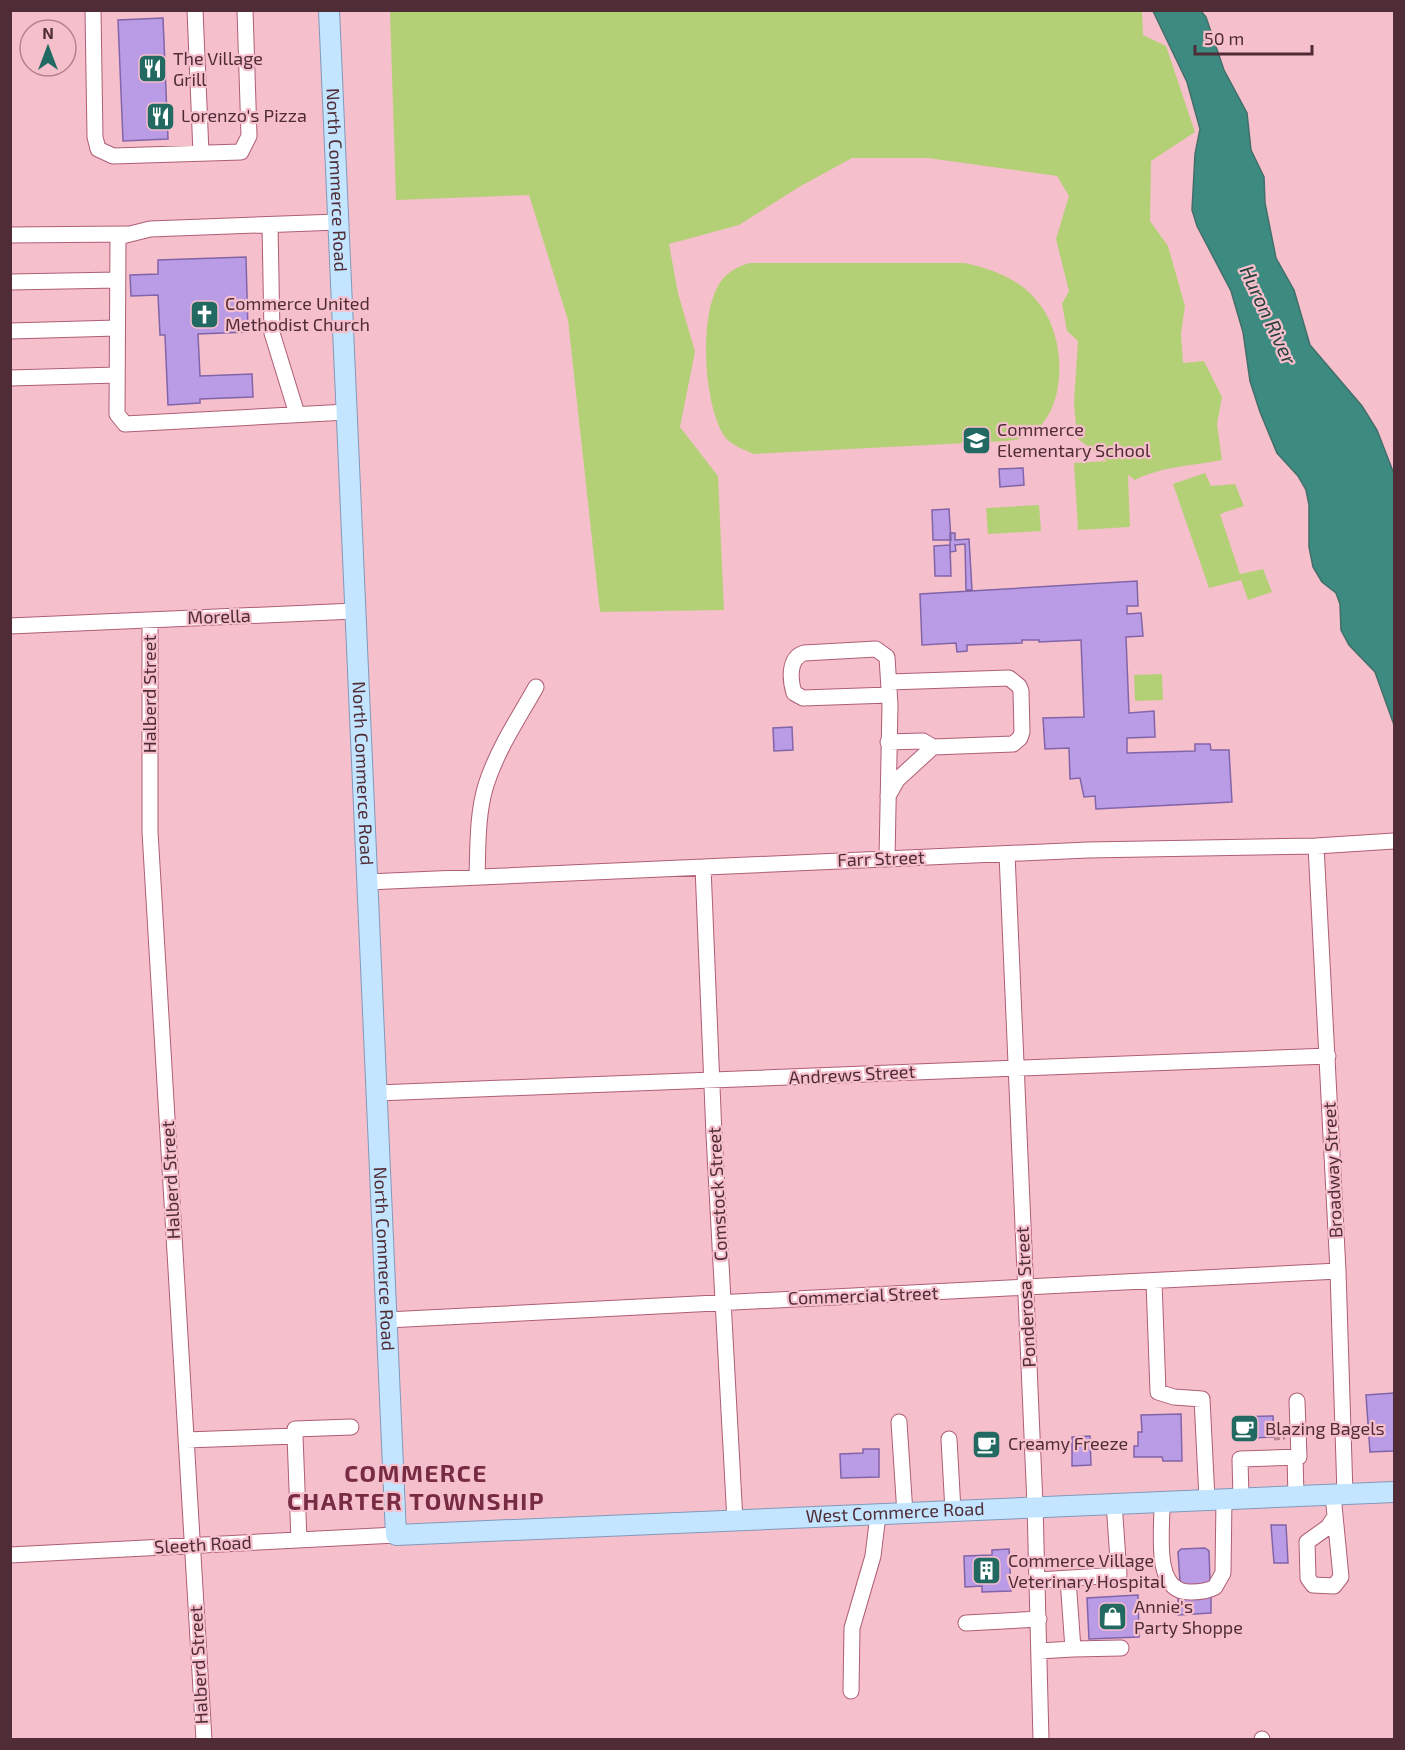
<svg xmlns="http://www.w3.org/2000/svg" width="1405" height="1750" viewBox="0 0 1405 1750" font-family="'Exo 2',sans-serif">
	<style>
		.green { fill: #b4d077 }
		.water { fill: #3d8b80; stroke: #436f6a; stroke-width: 1.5 }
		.building { fill: #ba9be5; stroke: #8264a8; stroke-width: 1.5 }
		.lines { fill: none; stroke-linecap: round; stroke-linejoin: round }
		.minor-casing { stroke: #af5e74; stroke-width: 17 }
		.major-casing { stroke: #8299b9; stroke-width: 22 }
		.path { stroke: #b88894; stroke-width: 3; stroke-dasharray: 6 3; stroke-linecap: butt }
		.minor { stroke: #fff; stroke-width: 15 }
		.major { stroke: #c4e5ff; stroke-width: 20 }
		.labels { text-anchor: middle; stroke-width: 4.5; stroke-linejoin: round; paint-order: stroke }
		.poi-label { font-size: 18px; fill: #502d36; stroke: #f6bfcc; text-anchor: start }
		.street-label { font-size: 18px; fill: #502d36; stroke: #f6bfcc }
		.water-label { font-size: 20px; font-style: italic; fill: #27403c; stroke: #f6bfcc }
		.district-label { font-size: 24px; font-weight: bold; letter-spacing: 1.5px; fill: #782c44; stroke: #f6bfcc }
	</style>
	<rect width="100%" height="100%" fill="#f6bfcc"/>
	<path class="green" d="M390 11H1142L1143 35 1166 46 1195 132 1151 161 1150 221 1168 246 1185 306 1181 334 1183 363 1204 361 1222 397 1217 424 1222 460C1192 466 1163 466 1135 480L1128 475 1130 527 1078 530 1074 463 1107 461 1077 438 1074 402 1078 341 1067 331 1062 304 1069 291 1056 239 1069 196 1057 176 928 158H852L799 187 739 225 669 244 678 293 695 352 680 427 718 476 724 610 600 612 568 320 529 195 396 200Z
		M750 263H965C996 270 1025 281 1043 309 1066 342 1068 413 1028 436 1022 439 1013 440 1006 441L754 454C743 449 729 445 723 434 704 401 699 320 718 286 725 273 736 267 750 263Z
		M1205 473 1211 486 1235 484 1244 506 1220 514 1240 574 1263 569 1272 592 1248 600 1241 580 1209 588 1173 484Z
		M1039 505 1041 531 988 534 986 508Z
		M1162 674 1163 700 1135 701 1134 675Z"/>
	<path class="water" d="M1153 11H1201L1206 17 1224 70 1247 113 1251 150 1264 177 1265 203 1276 258 1294 290 1310 345 1362 406 1377 430 1394 474V725L1375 672 1349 645 1341 630 1340 604 1336 593 1322 582 1313 567 1309 547V505L1306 490 1298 476 1277 453 1260 412 1250 381 1243 332 1231 291 1197 226 1192 210 1195 154 1200 129 1187 82Z"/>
	<path class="building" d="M163 18 168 139 123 141 118 20Z
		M246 257 248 332 198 334 200 376 252 374 253 397 200 399V403L168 405 165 335H160L158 295 131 296 130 275 158 274V260Z
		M1023 468 1024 485 1000 487 999 469Z
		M949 509 951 540H933L932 510Z
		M950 533H955V540L969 539 972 590H966L965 544 955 545 956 551 950 552Z
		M950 545 951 576H935L934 546Z
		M1137 581 1138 606H1127V614L1141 613 1143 636 1126 637 1129 713 1154 711 1155 737 1127 738V753L1195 751V744H1210L1211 750H1229L1232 802 1096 809 1095 796 1084 797 1080 778 1070 779 1069 748 1045 749 1043 718 1084 717 1081 640 1039 642V640H1022V643L967 645V651L957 652 956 643 922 645 920 594Z
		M792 727 793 750 774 751 773 728Z
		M1394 1393V1451L1370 1452 1366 1395Z
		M1181 1414 1182 1461H1163L1162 1457H1134V1446H1138V1432H1142L1141 1415Z
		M1273 1416 1274 1437 1236 1439 1235 1417Z
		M997 1436V1452L977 1453V1437Z
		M1090 1436 1091 1465 1072 1466V1437Z
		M863 1449H879V1477L841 1478 840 1454 863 1453Z
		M1271 1525H1286L1288 1563H1274Z
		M1205 1548 1209 1551 1210 1581 1207 1584 1182 1585 1180 1582 1178 1552 1181 1549Z
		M1009 1549 1011 1591 982 1592V1586L965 1587 964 1556 992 1555V1550Z
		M1138 1595 1139 1637 1089 1639 1087 1598Z
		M1211 1595V1613L1178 1615V1597Z"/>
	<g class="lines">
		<defs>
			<path id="minor" d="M93 10 95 137 98 149 113 156 241 152 249 136 245 10
				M195 10 201 153
				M338 222 150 229 118 237 117 414 125 424 347 412
				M270 225 272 333 297 414
				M10 235 127 234
				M10 282 118 280
				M10 331 117 328
				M10 378 117 375
				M150 620V832L204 1740
				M10 626 355 611
				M888 742 923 741 933 747 1013 744 1020 738 1022 732 1021 691 1019 686 1009 678 889 682
				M888 796 897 780 933 747
				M1316 846 1338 1271 1345 1494
				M1007 854 1035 1505 1041 1740
				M887 859 890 705 887 657 876 649 804 653C788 658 790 680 794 693L803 698 889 695
				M703 867 714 1135 735 1521
				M477 877C478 847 477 814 486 785 497 750 518 719 536 687
				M367 882 1088 850 1316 846 1394 841
				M377 1093 1328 1056
				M1154 1282 1158 1392 1174 1397 1202 1399 1207 1499
				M387 1320C704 1302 1021 1289 1338 1271
				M899 1422 905 1514
				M295 1436V1429L351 1427
				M949 1439 953 1511
				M186 1440 295 1436 299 1540
				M1295 1457 1296 1496
				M1333 1495 1341 1577 1334 1586 1313 1585 1308 1578 1307 1542 1328 1527 1334 1518
				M1241 1498 1240 1459 1299 1457 1297 1401
				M1162 1501C1163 1529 1151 1594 1192 1592 1200 1592 1208 1591 1215 1587L1223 1573 1224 1499
				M10 1555 396 1535
				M1038 1580 1119 1575 1114 1502
				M966 1623 1039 1619
				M1073 1649 1121 1648
				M1039 1651 1073 1649 1068 1579
				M851 1691 852 1628 873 1556 878 1515
				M1262 1740V1739"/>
			<g id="major">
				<path id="s1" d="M329 10 396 1535C729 1521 1062 1504 1394 1492"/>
			</g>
		</defs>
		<use href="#minor" class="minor-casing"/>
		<use href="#major" class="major-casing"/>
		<path class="path" d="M1274 1439 1285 1438"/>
		<use href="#minor" class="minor"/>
		<use href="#major" class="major"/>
	</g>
	<defs>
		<symbol id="restaurant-square" viewBox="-11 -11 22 22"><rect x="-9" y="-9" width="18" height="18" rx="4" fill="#226a61" stroke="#f6bfcc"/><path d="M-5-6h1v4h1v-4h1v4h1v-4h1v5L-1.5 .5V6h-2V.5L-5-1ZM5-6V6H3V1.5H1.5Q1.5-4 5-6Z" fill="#fff"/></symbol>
		<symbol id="church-square" viewBox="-11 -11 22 22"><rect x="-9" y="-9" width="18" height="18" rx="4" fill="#226a61" stroke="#f6bfcc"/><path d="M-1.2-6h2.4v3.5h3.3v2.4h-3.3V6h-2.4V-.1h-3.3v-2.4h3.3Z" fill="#fff"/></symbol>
		<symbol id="school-square" viewBox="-11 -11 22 22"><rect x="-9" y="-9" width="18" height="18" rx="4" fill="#226a61" stroke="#f6bfcc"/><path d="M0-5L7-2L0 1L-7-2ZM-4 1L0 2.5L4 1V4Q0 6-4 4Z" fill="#fff"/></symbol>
		<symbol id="cafe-square" viewBox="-11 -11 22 22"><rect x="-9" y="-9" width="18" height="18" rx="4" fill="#226a61" stroke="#f6bfcc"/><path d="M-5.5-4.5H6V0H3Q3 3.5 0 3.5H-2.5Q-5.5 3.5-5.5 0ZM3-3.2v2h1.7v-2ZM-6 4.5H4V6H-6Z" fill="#fff"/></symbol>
		<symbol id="building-square" viewBox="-11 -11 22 22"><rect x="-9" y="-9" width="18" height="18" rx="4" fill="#226a61" stroke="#f6bfcc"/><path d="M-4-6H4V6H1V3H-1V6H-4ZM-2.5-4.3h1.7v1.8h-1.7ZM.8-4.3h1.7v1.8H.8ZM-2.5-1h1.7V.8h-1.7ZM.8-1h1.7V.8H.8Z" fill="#fff"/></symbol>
		<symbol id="shop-square" viewBox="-11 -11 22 22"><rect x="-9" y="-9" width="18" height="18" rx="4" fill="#226a61" stroke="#f6bfcc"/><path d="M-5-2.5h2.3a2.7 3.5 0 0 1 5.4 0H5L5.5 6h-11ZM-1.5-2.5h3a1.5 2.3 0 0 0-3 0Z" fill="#fff"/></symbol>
	</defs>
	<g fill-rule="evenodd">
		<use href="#restaurant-square" x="136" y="52" width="33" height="33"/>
		<use href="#restaurant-square" x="144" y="100" width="33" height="33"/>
		<use href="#church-square" x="188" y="298" width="33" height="33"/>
		<use href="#school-square" x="960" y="424" width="33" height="33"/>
		<use href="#cafe-square" x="1228" y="1412" width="33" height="33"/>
		<use href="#cafe-square" x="970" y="1428" width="33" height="33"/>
		<use href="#building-square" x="970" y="1554" width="33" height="33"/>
		<use href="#shop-square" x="1096" y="1600" width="33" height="33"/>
	</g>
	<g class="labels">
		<g class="poi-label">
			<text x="173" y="65">The Village<tspan x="173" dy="21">Grill</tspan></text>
			<text x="181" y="122">Lorenzo's Pizza</text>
			<text x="225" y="310">Commerce United<tspan x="225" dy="21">Methodist Church</tspan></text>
			<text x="997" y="436">Commerce<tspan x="997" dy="21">Elementary School</tspan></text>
			<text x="1265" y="1435">Blazing Bagels</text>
			<text x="1008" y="1450">Creamy Freeze</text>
			<text x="1008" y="1567">Commerce Village<tspan x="1008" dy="21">Veterinary Hospital</tspan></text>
			<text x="1134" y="1613">Annie's<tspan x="1134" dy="21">Party Shoppe</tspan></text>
		</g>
		<g class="street-label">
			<text dy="6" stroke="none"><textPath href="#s1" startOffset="170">North Commerce Road</textPath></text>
			<text transform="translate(219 617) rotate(-2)" y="6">Morella</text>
			<text transform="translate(150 694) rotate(-90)" y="6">Halberd Street</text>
			<text dy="6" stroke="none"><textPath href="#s1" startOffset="764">North Commerce Road</textPath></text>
			<text transform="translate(881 859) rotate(-2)" y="6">Farr Street</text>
			<text transform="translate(852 1075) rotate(-3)" y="6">Andrews Street</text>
			<text transform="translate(1333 1170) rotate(-93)" y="6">Broadway Street</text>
			<text transform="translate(171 1180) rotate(-93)" y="6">Halberd Street</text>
			<text transform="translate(718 1194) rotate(-93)" y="6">Comstock Street</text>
			<text dy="6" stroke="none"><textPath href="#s1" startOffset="1250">North Commerce Road</textPath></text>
			<text transform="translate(863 1296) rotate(-2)" y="6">Commercial Street</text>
			<text transform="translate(1026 1297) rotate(-93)" y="6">Ponderosa Street</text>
			<text dy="6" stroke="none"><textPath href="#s1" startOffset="2026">West Commerce Road</textPath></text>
			<text transform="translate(203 1545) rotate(-3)" y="6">Sleeth Road</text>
			<text transform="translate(199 1665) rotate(-93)" y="6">Halberd Street</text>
		</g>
		<g class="water-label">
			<text transform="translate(1268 315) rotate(65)" y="7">Huron River</text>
		</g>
		<g class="district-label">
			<text x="416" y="1482">COMMERCE<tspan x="416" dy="28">CHARTER TOWNSHIP</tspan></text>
		</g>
	</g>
	<rect width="1405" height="1750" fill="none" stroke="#502d36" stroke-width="24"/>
	<g transform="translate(48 48)"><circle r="28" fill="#f6bfcc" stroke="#b48590" stroke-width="1.5"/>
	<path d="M0-4.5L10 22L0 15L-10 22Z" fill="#226a61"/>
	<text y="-9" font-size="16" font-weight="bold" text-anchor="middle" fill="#502d36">N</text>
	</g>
	<path d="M1195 45v9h117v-9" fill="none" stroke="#502d36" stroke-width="3"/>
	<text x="1204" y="45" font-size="18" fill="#502d36" stroke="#f6bfcc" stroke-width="4.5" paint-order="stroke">50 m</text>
</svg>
